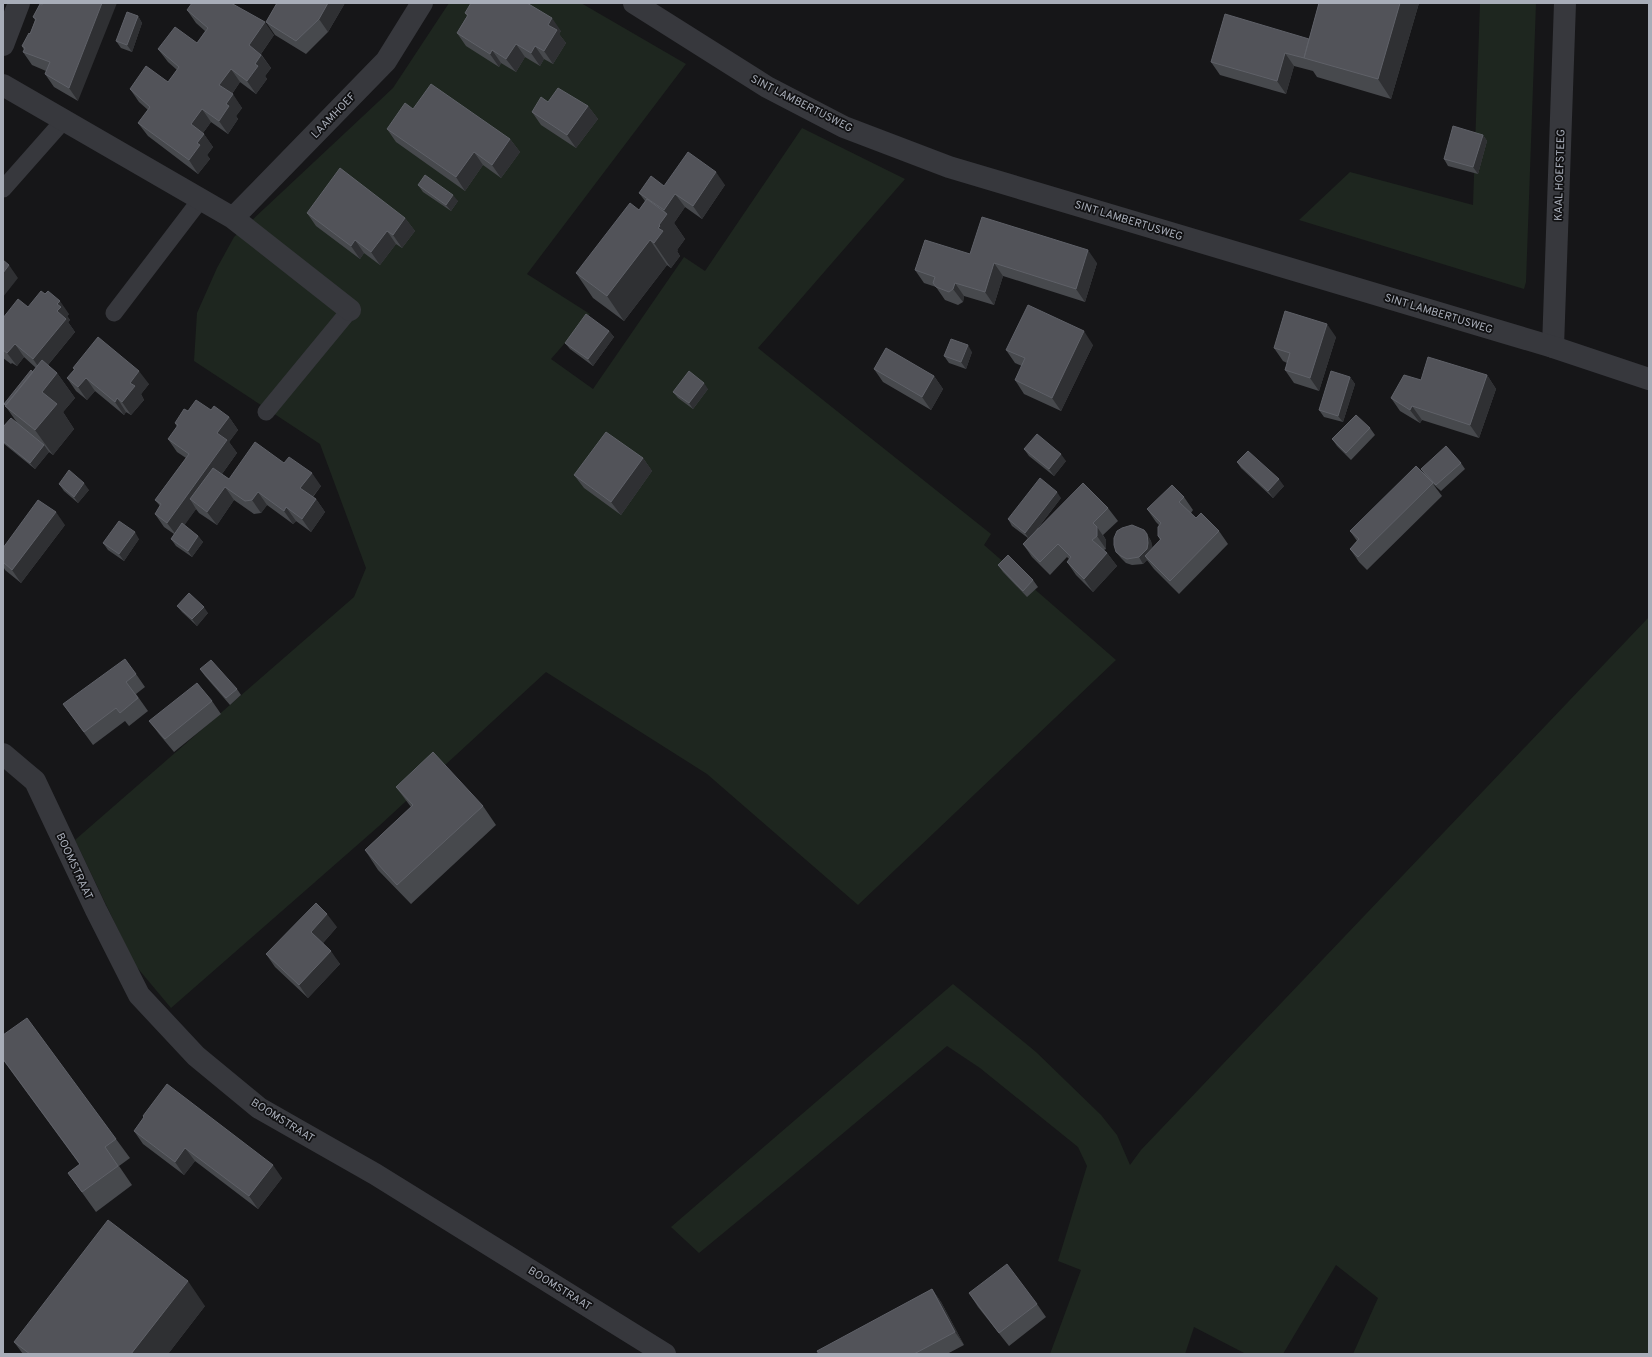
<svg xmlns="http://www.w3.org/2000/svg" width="1652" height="1357" viewBox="0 0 1652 1357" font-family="Overpass,sans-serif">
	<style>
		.green { fill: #1e261f }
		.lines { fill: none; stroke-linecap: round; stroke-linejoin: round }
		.service { stroke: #37383d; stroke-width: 17 }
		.minor { stroke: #37383d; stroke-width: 22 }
		.tertiary { stroke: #37383d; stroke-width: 22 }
		.wall { fill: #47494d }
		.shaded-wall { fill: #2f3033 }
		.building { fill: #525359; stroke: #5f6168 }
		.labels { text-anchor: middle; stroke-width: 3.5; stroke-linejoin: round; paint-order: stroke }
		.street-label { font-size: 11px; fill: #a8adb8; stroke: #111113 }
	</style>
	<rect width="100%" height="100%" fill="#161618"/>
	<path class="green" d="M449 3H581L686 64 527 274 590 314 551 359 593 389 684 257 705 271 802 128 905 179 758 348 991 534 984 545 1116 660 858 905 707 774 546 672 379 826 171 1008 135 965 75 840 354 597 366 568 320 444 194 361 197 313 217 268 234 237 393 88Z
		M1480 3H1536L1526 282 1524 289 1299 220 1350 172 1473 205Z
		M1649 617V1354H1353L1378 1298 1336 1265 1283 1354H1246L1194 1327 1185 1354H1050L1081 1270 1058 1261 1087 1166 1078 1147 980 1068 947 1046 779 1187 699 1253 671 1227 953 984 1036 1052 1101 1115 1117 1135 1130 1165 1141 1150Z"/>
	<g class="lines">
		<path class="service" d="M3 189 64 120
			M114 313 201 199
			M266 412 350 310"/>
		<path class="minor" d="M3 45 19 3
			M3 85 233 218 350 310
			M233 218 386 61 422 3
			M1553 347 1565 3
			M3 754 35 781 96 910 139 995 196 1056 259 1108 375 1174 665 1354"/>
		<path class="tertiary" d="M634 3 767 87 844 127 949 167 1553 347 1649 379"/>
	</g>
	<path class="wall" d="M277 3H345L328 32 306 54 275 35 266 22Z
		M1319 3H1419L1391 99 1317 77 1313 71 1294 66 1286 94 1220 75 1211 62 1309 39Z
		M40 4 78 101 54 87 45 74 46 71 32 65 23 52 24 50 22 46 30 34 35 20 33 17Z
		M187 10 274 35 261 54 271 68 265 76 267 79 256 94 240 82 232 94 242 108 236 116 238 119 228 134 211 122 203 133 213 147 207 155 210 159 198 174 148 136 138 123 148 110 139 102 130 89 168 82 177 70 168 62 158 49 197 43 205 31 196 23Z
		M465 13 561 31 559 34 566 43 553 64 544 59 540 66 525 57 516 72 501 63 499 67 466 46 457 33 467 16Z
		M138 16 142 23 132 52 121 48 116 41Z
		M548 102 588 106 598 119 576 148 541 125 532 112Z
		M413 109 510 139 520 152 501 178 483 165 465 191 396 142 387 129Z
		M1483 135 1487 141 1478 174 1448 166 1444 159Z
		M418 185 458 201 451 211 423 192Z
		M725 185 702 219 685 207 674 223 685 239 677 250 678 251H677L680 256 671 268 667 265 624 321 593 298 576 273 639 210 645 201 639 193 664 186Z
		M307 213 405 218 415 231 402 248 396 244 380 265 364 253 360 259 316 226Z
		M970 254 1097 263 1085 302 1003 276 994 305 964 296 963 302 958 305 945 300 936 287 924 283 915 270Z
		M28 307 69 314 67 316 70 320 68 322 75 332 48 365 57 373 75 398 63 412 74 429 53 455 49 452 35 469 3 443V427L18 424 4 404 36 368 24 357 17 366 12 363 11 364 3 358V318Z
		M609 331 614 337 593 366 570 349 565 343Z
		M1336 337 1319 391 1294 383 1285 370 1287 363 1283 361 1274 348Z
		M1093 345 1061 411 1024 394 1015 380 1022 366 1015 363 1006 350Z
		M972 352 966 369 949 363 944 356Z
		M73 368 149 384 141 394 144 400 131 415 126 412 124 415 95 391 87 400 76 391 67 378 74 370Z
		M874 369 934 376 943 389 931 410 883 382Z
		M1487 375 1496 389 1479 438 1422 420 1420 423 1400 411 1391 398 1421 380Z
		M1350 377 1355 384 1343 422 1324 417 1319 410Z
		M708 389 693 409 678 398 673 392Z
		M211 410 229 417 238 430 229 442 237 453 222 474 229 479 284 463 321 486 313 497 316 499 325 512 311 532 296 521 293 524 267 505 261 513 254 514 234 500 217 525 199 513 196 509 184 525 198 536 203 542 192 557 176 546 171 539 174 534 164 527 155 514 160 506 155 500 186 458 177 452 168 439 177 427 175 423 188 411Z
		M1370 428 1375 435 1351 460 1337 446 1332 439Z
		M1024 449 1066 461 1054 476 1029 456Z
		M643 458 652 471 621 515 584 488 574 475Z
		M1237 462 1284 486 1273 498 1241 468Z
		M1461 463 1465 469 1441 491 1433 484 1442 496 1367 570 1359 562 1350 549 1357 541 1350 531 1425 475 1421 469Z
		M59 484 89 490 78 503 64 491Z
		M1184 497 1193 510 1191 513 1196 518 1219 531 1228 544 1179 594 1154 569 1147 560 1143 564 1132 565 1126 563 1121 558 1116 552 1144 530 1151 541 1152 548 1160 540 1158 536 1159 525 1156 522 1147 509Z
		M1061 498 1038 528 1108 508 1118 521 1103 535 1106 540V549L1104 550 1107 553 1117 566 1093 592 1076 575 1067 562 1069 559 1067 557 1050 575 1032 557 1023 544 1028 538 1012 526 1008 519Z
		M65 525 21 583 5 570 3 566V548Z
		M139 539 124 561 108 550 103 543Z
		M998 565 1033 580 1038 587 1027 597 1003 572Z
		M177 606 208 613 197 626 182 612Z
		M200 669 237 689 241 695 230 705 205 676Z
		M136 674 145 687 136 694 148 711 129 726 125 721 93 745 63 704Z
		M212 701 221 714 174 752 159 734 149 721Z
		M396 787 483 806 496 825 411 904 378 870 365 850 411 807Z
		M337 927 323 943 340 964 308 998 275 967 266 954Z
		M3 1035 116 1139 130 1158 119 1166 132 1185 96 1212 68 1173 80 1165 3 1060Z
		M143 1116 282 1178 258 1209 195 1161 184 1175 143 1144 134 1131 144 1117Z
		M932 1289 941 1302 964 1345 947 1354H819Z
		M969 1293 1037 1304 1046 1317 1009 1346 978 1307Z
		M205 1306 168 1354H23L14 1342Z"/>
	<path class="shaded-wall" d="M102 3H117L78 101 69 88Z
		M328 3H345L328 32 319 19Z
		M1400 3H1419L1391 99 1378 79Z
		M138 16 142 23 132 52 127 45Z
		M552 18 561 31 559 34 566 43 553 64 544 51 548 25Z
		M265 22 274 35 258 58 249 45Z
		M516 44 525 57 516 72 506 59Z
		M535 46 544 59 540 66 531 53Z
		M492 50 501 63 499 67 490 54Z
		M1285 53 1294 66 1286 94 1277 81Z
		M261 55 271 68 265 76 267 79 256 94 247 81 255 64Z
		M231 69 240 82 229 98 219 85Z
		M233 94 242 108 236 116 238 119 228 134 219 121 226 104Z
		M588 106 598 119 576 148 567 135Z
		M202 109 211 122 200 137 191 124Z
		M204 134 213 147 207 155 210 159 198 174 189 160 197 143Z
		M1483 135 1487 141 1478 174 1473 167Z
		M510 139 520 152 501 178 492 165Z
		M474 152 483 165 465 191 456 177Z
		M716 172 725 185 702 219 693 206Z
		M675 194 685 207 674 223 685 239 677 250 678 251H677L680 256 671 268 654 243 659 225 667 214 664 210Z
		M453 195 458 201 451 211 446 205Z
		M405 218 415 231 402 248 393 235Z
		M387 231 396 244 380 265 371 252Z
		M355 240 364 253 360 259 351 246Z
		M650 240 667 265 624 321 607 296Z
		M1088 250 1097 263 1085 302 1076 289Z
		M994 263 1003 276 994 305 985 292Z
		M9 265 18 278 3 297V273Z
		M955 283 964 296 963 302 953 289Z
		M60 301 69 314 67 316 70 320 68 322 75 332 42 372 33 359 57 311V304Z
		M1327 324 1336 337 1319 391 1310 378Z
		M609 331 614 337 593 366 588 359Z
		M1084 331 1093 345 1061 411 1052 398Z
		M15 344 24 357 17 366 7 353Z
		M968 345 972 352 966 369 961 362Z
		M139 371 149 384 141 394 144 400 131 415 122 402 130 383Z
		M57 373 75 398 63 412 74 429 53 455 35 430 19 416Z
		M1487 375 1496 389 1479 438 1470 425Z
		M934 376 943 389 931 410 922 397Z
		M1350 377 1355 384 1343 422 1338 416Z
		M86 378 95 391 87 400 78 387Z
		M704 383 708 389 693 409 689 403Z
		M117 398 126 412 124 415 115 402Z
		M1412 406 1422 420 1420 423 1410 410Z
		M229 417 238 430 229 442 237 453 199 506 190 499 196 509 177 536 167 523 217 433Z
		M44 445 49 452 35 469 30 463Z
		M1061 454 1066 461 1054 476 1049 469Z
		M643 458 652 471 621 515 611 502Z
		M312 473 321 486 309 501 300 488Z
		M1279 479 1284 486 1273 498 1268 491Z
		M84 483 89 490 78 503 74 497Z
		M225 487 234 500 217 525 207 512Z
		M258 492 267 505 261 513 252 500Z
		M1057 492 1061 498 1029 539 1025 533Z
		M316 499 325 512 311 532 302 519Z
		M286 507 296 521 293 524 284 511Z
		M56 512 65 525 21 583 12 570Z
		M1097 527 1106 540V549L1097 536Z
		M135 532 139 539 124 561 119 554Z
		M1147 534 1151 541 1153 549 1145 556 1147 560 1143 564 1139 557Z
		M198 536 203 542 192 557 188 551Z
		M1107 553 1117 566 1093 592 1084 579Z
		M204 607 208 613 197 626 192 619Z
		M327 914 337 927 321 945 311 932Z
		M331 951 340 964 308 998 299 985Z
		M185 1148 195 1161 184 1175 175 1162Z
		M273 1165 282 1178 258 1209 249 1196Z
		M188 1281 205 1306 168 1354H131Z
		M932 1289 941 1302 964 1345 955 1332Z"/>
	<path class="building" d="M42 3H102L69 88 45 74 50 62 23 52 25 48 22 46 29 33 30 34 36 19 33 17 40 4 42 5Z
		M192 3H231L265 22 249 45 261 55 255 64 258 66 247 81 231 69 219 85 233 94 226 104 229 106 219 121 202 109 191 124 204 134 197 143 200 145 189 160 138 123 150 107 130 89 146 66 168 82 179 67 158 49 175 27 197 43 208 28 187 10Z
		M277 3H328L319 19 296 41 266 22Z
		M471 3H527L552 18 548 25 557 30 544 51 535 46 531 53 516 44 506 59 492 50 490 54 457 33 468 15 465 13Z
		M1319 3H1400L1378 79 1304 58Z
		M127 12 138 16 127 45 116 41Z
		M1225 14 1309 39 1304 58 1285 53 1277 81 1211 62Z
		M431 84 510 139 492 165 474 152 456 177 387 129 405 103 413 109Z
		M558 88 588 106 567 135 532 112 541 97 548 102Z
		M1453 126 1483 135 1473 167 1444 159Z
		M688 152 716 172 693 206 675 194 664 210 639 193 651 176 664 186Z
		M340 168 405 218 393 235 387 231 371 252 355 240 351 246 307 213Z
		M425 175 453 195 446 205 418 185Z
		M647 199 667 214 659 225 660 226 658 228 663 231 654 243 650 240 607 296 576 273 630 203 639 210Z
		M982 217 1088 250 1076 289 994 263 985 292 955 283 953 289 949 292 936 287 933 283 935 277 915 270 925 240 970 254Z
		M3 260 9 265 3 273Z
		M41 291 45 294 48 291 60 301 57 304 61 307 57 311 66 319 33 359 15 344 7 353 3 350V318L18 299 28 307Z
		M1028 305 1084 331 1052 398 1015 380 1025 358 1006 350Z
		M1285 311 1327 324 1310 378 1285 370 1290 353 1274 348Z
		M586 314 609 331 588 359 565 343Z
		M98 337 139 371 130 383 135 386 122 402 117 398 115 402 86 378 78 387 67 378 75 369 73 368Z
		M951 339 968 345 961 362 944 356Z
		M886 348 934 376 922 397 874 369Z
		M1428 357 1487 375 1470 425 1412 406 1410 410 1391 398 1404 375 1421 380Z
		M42 360 57 373 42 392 57 404 35 430 5 406Z
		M31 370 33 372 6 405 4 404Z
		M689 371 704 383 689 403 673 392Z
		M1331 371 1350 377 1338 416 1319 410Z
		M196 400 211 410 214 406 229 417 217 433 227 440 167 523 155 514 161 504 155 500 189 454 168 439 178 425 175 423 184 409 188 411Z
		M1356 415 1370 428 1346 453 1332 439Z
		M11 418 44 445 30 463 3 441V427Z
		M606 432 643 458 611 502 574 475Z
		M1037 434 1061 454 1049 469 1024 449Z
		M255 442 284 463 289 457 312 473 300 488 316 499 302 519 286 507 284 511 258 492 252 500 245 501 225 487 207 512 190 499 213 468 229 479Z
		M1446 446 1461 463 1436 485 1421 469Z
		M1248 451 1279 479 1268 491 1237 462Z
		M1416 466 1433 483 1358 557 1350 549 1359 539 1350 531Z
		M69 470 84 483 74 497 59 484Z
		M1040 478 1057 492 1025 533 1008 519Z
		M1083 483 1108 508 1093 523 1097 527V536L1092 540 1107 553 1084 579 1067 562 1071 557 1058 544 1040 562 1023 544Z
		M1172 485 1184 497 1179 502 1196 518 1201 513 1219 531 1170 581 1145 556 1161 539 1158 536V527L1161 523 1147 509Z
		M38 500 56 512 12 570 3 562V548Z
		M119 521 135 532 119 554 103 543Z
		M182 523 198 536 188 551 171 539Z
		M1132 525 1144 530 1147 534 1148 543 1147 549 1139 557 1127 559 1121 556 1116 552 1114 545V538L1117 531 1122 528Z
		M1008 555 1033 580 1023 591 998 565Z
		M189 593 204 607 192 619 177 606Z
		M125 659 136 674 126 682 138 698 120 713 116 708 84 732 63 704Z
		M211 660 237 689 226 698 200 669Z
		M197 683 212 701 165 739 149 721Z
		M433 752 483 806 397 885 365 850 413 805 396 787Z
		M316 903 327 914 311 932 331 951 299 985 266 954Z
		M27 1018 116 1139 105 1147 118 1166 82 1192 68 1173 80 1164 3 1059V1035Z
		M167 1084 273 1165 249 1196 185 1148 175 1162 134 1131 144 1117 143 1116Z
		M108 1220 188 1281 131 1354H30L14 1342Z
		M1007 1264 1037 1304 999 1333 969 1293Z
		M932 1289 955 1332 914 1354H819L817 1351Z"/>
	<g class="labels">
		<g class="street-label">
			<text transform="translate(802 103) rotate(27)" y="4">SINT LAMBERTUSWEG</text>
			<text transform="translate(333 115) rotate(-46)" y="4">LAAMHOEF</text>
			<text transform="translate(1559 175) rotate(-88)" y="4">KAAL HOEFSTEEG</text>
			<text transform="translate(1129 220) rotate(17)" y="4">SINT LAMBERTUSWEG</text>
			<text transform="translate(1439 313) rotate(17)" y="4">SINT LAMBERTUSWEG</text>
			<text transform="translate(75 866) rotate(65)" y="4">BOOMSTRAAT</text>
			<text transform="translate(283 1120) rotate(32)" y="4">BOOMSTRAAT</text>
			<text transform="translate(560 1288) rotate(32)" y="4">BOOMSTRAAT</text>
		</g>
	</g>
	<rect width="1652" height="1357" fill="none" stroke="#a8adb8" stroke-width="8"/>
</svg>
